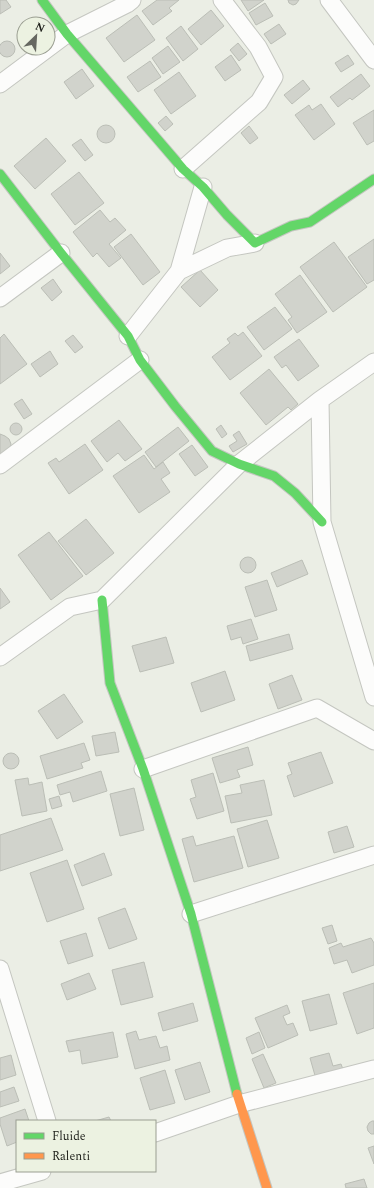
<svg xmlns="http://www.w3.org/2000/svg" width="374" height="1188" viewBox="0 0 374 1188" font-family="Spectral,serif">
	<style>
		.building { fill: #d1d3cc; stroke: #bbbeb6 }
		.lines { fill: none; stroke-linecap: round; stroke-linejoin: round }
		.street-casing { stroke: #c4c6c0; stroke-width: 19 }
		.fast-casing { stroke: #c4c6c0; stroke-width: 11 }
		.slow-casing { stroke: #c4c6c0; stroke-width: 11 }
		.street { stroke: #fcfcfb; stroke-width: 17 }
		.fast { stroke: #63d668; stroke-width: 9 }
		.slow { stroke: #ff974d; stroke-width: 9 }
	</style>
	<rect width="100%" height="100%" fill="#ebeee5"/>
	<path class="building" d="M0 0H6L11 7 0 14Z
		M157 0H179L169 8 172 11 153 25 142 11Z
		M241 0H264L248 11Z
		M288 0H299L296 4 293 5 289 3Z
		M265 3 273 16 256 25 249 13Z
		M211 10 224 26 201 45 188 29Z
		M137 15 155 40 124 62 106 38Z
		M279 24 286 34 271 44 264 34Z
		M181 26 198 49 183 61 166 38Z
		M-1 49a8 8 0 1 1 16 0a8 8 0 1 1-16 0Z
		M238 43 247 54 239 61 230 50Z
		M168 46 180 62 163 74 152 58Z
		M231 55 241 70 225 81 215 67Z
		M348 55 354 64 341 72 335 63Z
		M150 61 161 77 138 92 127 77Z
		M82 69 94 86 76 99 64 82Z
		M179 72 196 96 171 114 154 90Z
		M361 74 370 86 352 100 350 98 338 107 330 97Z
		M303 80 310 89 292 104 284 95Z
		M321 104 335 124 314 140 295 115 309 105 312 110Z
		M374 110V141L367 145 353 123Z
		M166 116 173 124 165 131 158 123Z
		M97 134a9 9 0 1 1 18 0a9 9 0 1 1-18 0Z
		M249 126 258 138 250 144 241 133Z
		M46 138 66 161 35 189 14 166Z
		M81 139 93 155 85 161 72 145Z
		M79 172 104 203 75 225 51 194Z
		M100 210 110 222 115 218 126 230 109 244 121 258 109 267 97 253 93 257 73 232Z
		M131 234 160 272 143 285 114 247Z
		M374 239V280L367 284 348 257Z
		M334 242 367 287 333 312 300 267Z
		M0 253 10 266 0 274Z
		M200 270 218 290 200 307 181 287Z
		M300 275 327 312 297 333 288 320 292 317 275 294Z
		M53 279 62 292 52 301 41 288Z
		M275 307 292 329 264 350 247 327Z
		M243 332 262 356 230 380 212 357 230 343 227 339 235 333 238 336Z
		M4 334 27 364 0 384V338Z
		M73 335 83 347 75 353 65 341Z
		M299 339 319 366 298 381 286 365 282 368 274 357Z
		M50 351 58 364 40 377 31 364Z
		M269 369 298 404 291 410 288 407 266 425 240 393Z
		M22 399 32 414 24 419 14 404Z
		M119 420 142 449 125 461 118 453 107 462 91 441Z
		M10 429a6 6 0 1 1 12 0a6 6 0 1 1-12 0Z
		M221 425 227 434 222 438 216 429Z
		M178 427 189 441 156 467 145 452Z
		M239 431 247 444 233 452 229 446 237 441 233 435Z
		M0 434 5 436 9 439 11 444 9 450 0 455Z
		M85 444 103 470 69 494 48 463 56 458 59 462Z
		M192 445 208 467 195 476 179 454Z
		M144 455 154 469 163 462 170 473 161 479 170 492 139 513 113 476Z
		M86 519 114 553 86 575 58 541Z
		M49 532 83 576 51 600 18 555Z
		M240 565a8 8 0 1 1 16 0a8 8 0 1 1-16 0Z
		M302 560 308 574 277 587 271 573Z
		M267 580 277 610 255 617 245 587Z
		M0 588 10 602 0 609Z
		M251 619 258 639 243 644 241 637 231 640 227 626Z
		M289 634 293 649 250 661 246 646Z
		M166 637 174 663 140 672 132 646Z
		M225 671 235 700 201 712 191 683Z
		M292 675 302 700 278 709 269 684Z
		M64 694 83 722 57 739 38 711Z
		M115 732 119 752 96 756 92 736Z
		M84 743 90 760 81 763 83 768 47 779 40 756Z
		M248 747 253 765 237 770 240 777 220 783 212 758Z
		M321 752 333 783 294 797 287 776 292 774 288 763Z
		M3 761a8 8 0 1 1 16 0a8 8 0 1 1-16 0Z
		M101 771 107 791 73 802 70 792 60 795 57 785Z
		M213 773 224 811 197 819 190 799 196 797 191 780Z
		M28 778 29 785 42 782 47 811 22 816 15 780Z
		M264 780 272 815 231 823 225 796 242 793 240 785Z
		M134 788 144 830 120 836 110 794Z
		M59 796 62 806 52 809 49 799Z
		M51 818 63 850 0 871V835Z
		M267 820 279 858 248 867 237 829Z
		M347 826 354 847 334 853 328 832Z
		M193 836 196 846 234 836 243 868 194 882 182 839Z
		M104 853 112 875 82 886 74 865Z
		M67 860 84 909 47 922 30 873Z
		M125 908 137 939 109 949 98 918Z
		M332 925 337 941 328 944 322 928Z
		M86 933 93 956 68 964 60 941Z
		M371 938 374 943V965L352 973 347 960 334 964 329 948 341 943 343 947Z
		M144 962 153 997 121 1005 112 970Z
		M89 973 96 989 67 1000 61 984Z
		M374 983V1028L357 1034 343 993Z
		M329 994 337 1024 310 1031 302 1001Z
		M193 1003 198 1021 163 1031 158 1013Z
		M287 1005 290 1013 283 1016 287 1025 293 1023 298 1035 268 1048 255 1018Z
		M136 1031 139 1040 156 1036 160 1048 167 1046 170 1060 135 1069 126 1034Z
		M113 1032 118 1057 82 1064 80 1050 69 1052 66 1041Z
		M259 1032 265 1048 252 1054 246 1038Z
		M329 1053 333 1066 341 1064 344 1072 316 1079 310 1058Z
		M263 1054 276 1083 264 1088 252 1059Z
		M11 1055 16 1075 0 1080V1058Z
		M200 1062 210 1092 185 1100 175 1070Z
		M165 1070 175 1103 150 1110 140 1078Z
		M14 1087 19 1101 0 1107V1092Z
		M25 1109 29 1121H17V1142L7 1146 0 1124V1118Z
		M109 1117 111 1121H95Z
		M372 1121H374V1134H371L368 1131 367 1127 369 1123Z
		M374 1146V1164L368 1148Z
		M364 1179 367 1188H346L345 1184Z"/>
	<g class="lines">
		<defs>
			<path id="street" d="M329 0 374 60
				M0 84 67 34 127 4 132 0
				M183 169 259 102 274 77 258 47 222 0
				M179 271 203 187
				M0 298 61 253
				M128 336 179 271 227 248 255 243
				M320 400 322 522 374 697
				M0 465 140 360
				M0 657 70 607 102 600 239 464 320 400 374 362
				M143 769 317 708 374 741
				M191 914 374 855
				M0 969 47 1121
				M155 1133 239 1104 374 1069
				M0 1183 42 1171"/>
			<path id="fast" d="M42 0 67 34 183 169 203 187 227 215 255 243 291 226 310 222 374 179
				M0 174 61 253 128 336 140 360 175 406 212 451 239 464 274 476 295 493 322 522
				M102 600 110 683 143 769 191 914 237 1094"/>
			<path id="slow" d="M237 1094 267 1188"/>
		</defs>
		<use href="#street" class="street-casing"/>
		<use href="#fast" class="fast-casing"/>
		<use href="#slow" class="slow-casing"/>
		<use href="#street" class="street"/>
		<use href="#fast" class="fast"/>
		<use href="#slow" class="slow"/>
	</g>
	<rect x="16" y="1120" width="140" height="52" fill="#ecf2e1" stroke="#9a9e91"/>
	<rect x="24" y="1133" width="20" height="6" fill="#63d668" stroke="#9a9e91"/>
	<text x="52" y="1140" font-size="12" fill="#1e201a">Fluide</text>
	<rect x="24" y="1153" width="20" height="6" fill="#ff974d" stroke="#9a9e91"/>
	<text x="52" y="1160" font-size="12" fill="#1e201a">Ralenti</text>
	<g transform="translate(36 36) rotate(25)"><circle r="19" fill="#ecf2e1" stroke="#9a9e91"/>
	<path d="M0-3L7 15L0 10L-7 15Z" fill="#666861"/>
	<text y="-6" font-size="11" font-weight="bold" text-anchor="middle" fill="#1e201a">N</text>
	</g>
</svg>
